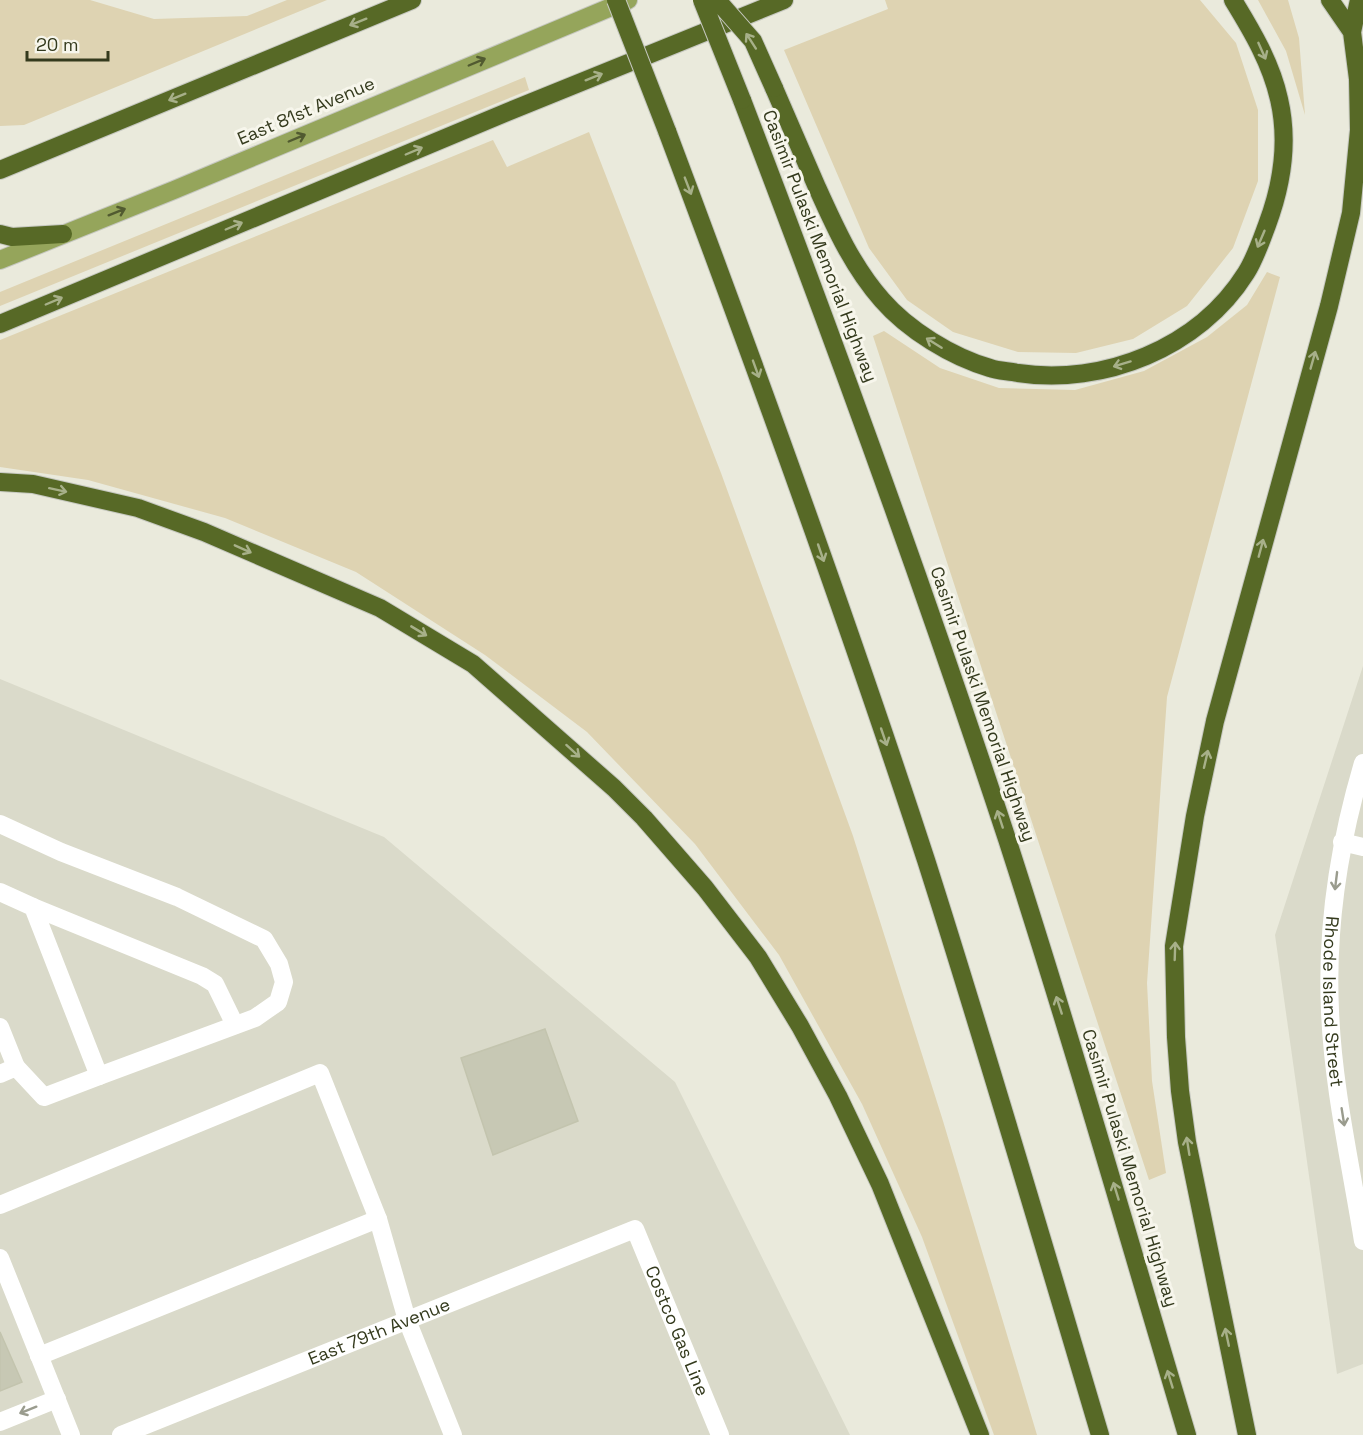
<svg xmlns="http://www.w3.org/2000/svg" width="1363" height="1435" viewBox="0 0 1363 1435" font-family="'Space Grotesk',sans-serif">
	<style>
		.built { fill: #dadaca }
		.green { fill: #ded3b2 }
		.building { fill: #c7c8b4; stroke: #c3c4ae; stroke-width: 1.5 }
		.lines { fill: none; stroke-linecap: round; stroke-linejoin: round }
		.major-casing { stroke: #c6c8c0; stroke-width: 20 }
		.highway-casing { stroke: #c6c8c0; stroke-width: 20 }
		.minor { stroke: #fff; stroke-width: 18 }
		.major { stroke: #95a55b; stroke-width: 18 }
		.highway { stroke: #576926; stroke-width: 18 }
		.highway-bridge-casing { stroke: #c6c8c0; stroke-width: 20; stroke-linecap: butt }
		.highway-bridge { stroke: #576926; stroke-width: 18 }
		.oneway { stroke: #a7b089 }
		.oneway2 { stroke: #515a30 }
		.oneway3 { stroke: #9a9c8e }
		.labels { text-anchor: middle; stroke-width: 6; stroke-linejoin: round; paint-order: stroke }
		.street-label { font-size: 18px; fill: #343a1d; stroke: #f7f6ec }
	</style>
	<rect width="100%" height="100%" fill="#eaeadc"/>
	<path class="built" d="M1363 666V1364L1337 1374 1275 935Z
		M0 679 384 837 675 1082 850 1435H0Z"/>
	<path class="green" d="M0 0H90L154 19 247 16 287 0H327L24 125 0 126Z
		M885 0H1200L1236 43 1258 110V181L1233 248 1187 306 1133 339 1076 353 1018 352 953 332 907 300 869 248 784 50 888 9Z
		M1258 0H1288L1299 38 1305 115 1286 51Z
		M525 77 529 90 0 306V292Z
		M589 132 721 473 853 836 943 1121 1037 1435H994L922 1237 862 1104 779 955 695 844 587 732 485 655 356 572 225 518 88 480 0 467V340L493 140 507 167Z
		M1267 272 1280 277 1167 697 1147 983 1152 1081 1166 1173 1149 1180 873 336 884 331 940 368 999 388 1075 390 1144 371 1207 337 1247 305Z"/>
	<path class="building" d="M545 1029 578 1121 493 1155 461 1058Z
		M0 1332 22 1382 0 1391Z"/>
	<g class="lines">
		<defs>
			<path id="major" d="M0 260 174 190 628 0"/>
			<path id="highway" d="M1330 0 1352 32
				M774 88C788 120 802 152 816 185 834 225 852 266 882 300 908 330 952 357 990 368 998 371 1009 371 1018 373 1103 386 1199 348 1246 273 1255 259 1261 241 1267 225 1282 185 1289 142 1279 99 1271 63 1252 31 1233 0
				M742 100C836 345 925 590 1007 839 1071 1037 1128 1236 1187 1435
				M667 131C758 373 846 615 926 860 987 1051 1043 1243 1100 1435
				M0 170 412 0
				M0 234 12 237 63 234
				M0 324 505 113 784 0
				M0 482 33 484 138 508 204 532 380 608 473 664 614 788 644 818 705 888 758 957 800 1026 838 1096 880 1184 980 1435
				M1247 1435 1187 1142 1180 1091 1176 1037 1174 946 1195 816 1215 721 1329 306 1351 213 1359 130 1358 79 1352 32 1359 0"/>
		</defs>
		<use href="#major" class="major-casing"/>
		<use href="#highway" class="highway-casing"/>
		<g class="minor">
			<path id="s1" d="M1363 763C1339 844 1326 926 1330 1011 1333 1088 1351 1165 1363 1241"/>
			<path d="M0 824 61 852 177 897 264 939 279 964 284 982 278 1002 255 1018 99 1076 33 907 0 892"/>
			<path d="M1342 842 1363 847"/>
			<path d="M33 907 202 976 215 984 235 1025"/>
			<path d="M0 1027 16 1067"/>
			<path d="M0 1074 16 1067 44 1097 99 1076"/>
			<path d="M0 1205 320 1073 378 1219 407 1320 453 1435"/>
			<path d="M0 1258 71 1435"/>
			<path d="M39 1356 378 1219"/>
			<path d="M0 1422 57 1399"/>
			<path id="s2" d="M121 1435 635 1229 720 1435"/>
		</g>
		<use href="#major" class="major"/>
		<use href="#highway" class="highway"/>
		<defs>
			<path id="highway-bridge" d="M616 0 667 131
				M702 0 742 100
				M717 0 753 41 774 88"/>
		</defs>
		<use href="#highway-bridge" class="highway-bridge-casing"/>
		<use href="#highway-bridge" class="highway-bridge"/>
	</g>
	<defs><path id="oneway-shaft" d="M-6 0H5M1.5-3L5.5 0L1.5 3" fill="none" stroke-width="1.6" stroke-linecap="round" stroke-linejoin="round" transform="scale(1.5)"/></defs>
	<g class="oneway">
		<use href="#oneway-shaft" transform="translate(358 22) rotate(158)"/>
		<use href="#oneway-shaft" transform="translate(751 41) rotate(-123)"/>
		<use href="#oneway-shaft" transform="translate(1262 51) rotate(66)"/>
		<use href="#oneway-shaft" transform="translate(594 77) rotate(-22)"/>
		<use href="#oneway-shaft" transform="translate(177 97) rotate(158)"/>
		<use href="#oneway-shaft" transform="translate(414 151) rotate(-23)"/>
		<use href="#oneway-shaft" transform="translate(688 186) rotate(69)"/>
		<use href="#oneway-shaft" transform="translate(234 226) rotate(-23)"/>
		<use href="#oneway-shaft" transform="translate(1261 239) rotate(113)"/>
		<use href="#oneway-shaft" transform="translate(54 301) rotate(-23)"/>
		<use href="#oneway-shaft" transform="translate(934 343) rotate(-148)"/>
		<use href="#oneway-shaft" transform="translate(1313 360) rotate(-74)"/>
		<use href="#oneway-shaft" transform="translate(1122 364) rotate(163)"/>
		<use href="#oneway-shaft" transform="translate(756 369) rotate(70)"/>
		<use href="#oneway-shaft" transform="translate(58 490) rotate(12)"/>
		<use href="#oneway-shaft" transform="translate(1261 548) rotate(-75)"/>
		<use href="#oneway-shaft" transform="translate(243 549) rotate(24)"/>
		<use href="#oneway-shaft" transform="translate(821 553) rotate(71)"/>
		<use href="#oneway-shaft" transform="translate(419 631) rotate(31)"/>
		<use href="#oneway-shaft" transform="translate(884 737) rotate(71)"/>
		<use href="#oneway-shaft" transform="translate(573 751) rotate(42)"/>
		<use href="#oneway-shaft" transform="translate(1206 759) rotate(-77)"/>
		<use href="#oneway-shaft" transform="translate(1000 819) rotate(-108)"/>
		<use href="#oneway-shaft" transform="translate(1175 951) rotate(-88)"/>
		<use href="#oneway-shaft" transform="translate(1059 1005) rotate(-108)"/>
		<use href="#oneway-shaft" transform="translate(1188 1146) rotate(-99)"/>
		<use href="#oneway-shaft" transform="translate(1116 1191) rotate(-107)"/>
		<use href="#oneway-shaft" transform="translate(1227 1337) rotate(-102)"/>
		<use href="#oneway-shaft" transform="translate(1170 1379) rotate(-107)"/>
	</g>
	<g class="oneway2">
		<use href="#oneway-shaft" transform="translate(477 62) rotate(-23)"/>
		<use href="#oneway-shaft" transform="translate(297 138) rotate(-23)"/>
		<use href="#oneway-shaft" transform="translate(117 212) rotate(-22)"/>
	</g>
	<g class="oneway3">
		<use href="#oneway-shaft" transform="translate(1336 881) rotate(97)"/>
		<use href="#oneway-shaft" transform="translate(1343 1117) rotate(81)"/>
		<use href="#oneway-shaft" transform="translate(28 1410) rotate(158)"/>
	</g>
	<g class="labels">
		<g class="street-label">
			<text transform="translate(306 111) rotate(-23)" y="6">East 81st Avenue</text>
			<text transform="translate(820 246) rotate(69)" y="6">Casimir Pulaski Memorial Highway</text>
			<text transform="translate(983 704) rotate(71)" y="6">Casimir Pulaski Memorial Highway</text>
			<text dy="6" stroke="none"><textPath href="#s1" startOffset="242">Rhode Island Street</textPath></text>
			<text transform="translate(1130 1168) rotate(73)" y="6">Casimir Pulaski Memorial Highway</text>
			<text dy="6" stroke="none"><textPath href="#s2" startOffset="278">East 79th Avenue</textPath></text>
			<text dy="6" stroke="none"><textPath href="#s2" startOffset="664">Costco Gas Line</textPath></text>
		</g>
	</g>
	<path d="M27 51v9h81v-9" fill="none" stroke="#343a1d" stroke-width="3"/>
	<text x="36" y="51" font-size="18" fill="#343a1d" stroke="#f7f6ec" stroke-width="4.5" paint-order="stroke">20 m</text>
</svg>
